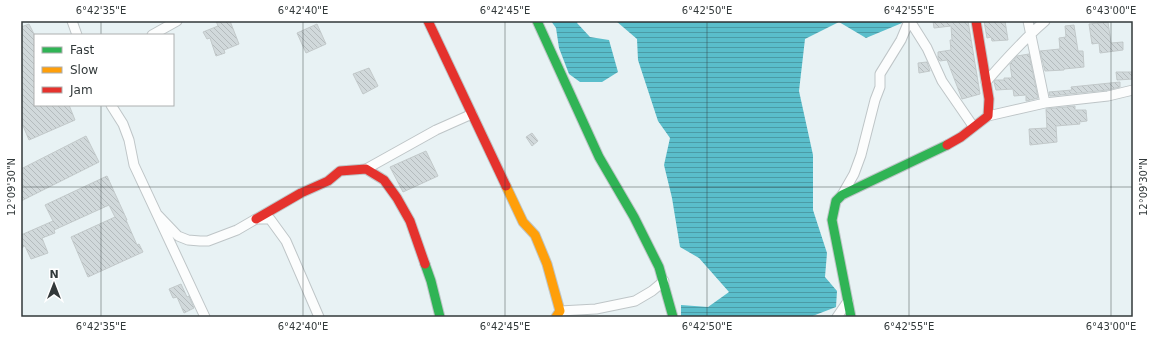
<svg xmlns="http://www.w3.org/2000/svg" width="1154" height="338" viewBox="0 0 1154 338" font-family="'DejaVu Sans',sans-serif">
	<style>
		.water { fill: url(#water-rules) }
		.building { fill: url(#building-back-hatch); stroke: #c2c9ca }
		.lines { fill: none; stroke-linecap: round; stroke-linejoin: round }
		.street-casing { stroke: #bec5c7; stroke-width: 11 }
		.fast-casing { stroke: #bec5c7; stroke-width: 11 }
		.slow-casing { stroke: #bec5c7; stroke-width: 11 }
		.jam-casing { stroke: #bec5c7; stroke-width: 11 }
		.street { stroke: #fcfdfd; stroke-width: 9 }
		.fast { stroke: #30b455; stroke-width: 9 }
		.slow { stroke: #ff9f0a; stroke-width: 9 }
		.jam { stroke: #e5322d; stroke-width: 9 }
		.ticks { fill: none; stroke: #32393a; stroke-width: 1; stroke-opacity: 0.45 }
		.neatline { fill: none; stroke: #32393a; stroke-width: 1.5 }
		.ticks-label { font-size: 10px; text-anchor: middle; fill: #32393a }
	</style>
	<defs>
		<pattern id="water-rules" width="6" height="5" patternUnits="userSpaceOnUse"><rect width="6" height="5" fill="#5abecb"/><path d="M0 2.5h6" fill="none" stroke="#4b9ba6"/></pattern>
		<pattern id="building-back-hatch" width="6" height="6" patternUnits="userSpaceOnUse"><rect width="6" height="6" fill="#d1d9db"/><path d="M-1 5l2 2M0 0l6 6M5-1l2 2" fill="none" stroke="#b4bbbd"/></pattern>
	</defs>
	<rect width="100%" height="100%" fill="#e8f2f4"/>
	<path class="water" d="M551 21H578L577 23 590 37 609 40 618 72 602 82H580L569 74 559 48 556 28Z
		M616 21H902V23L866 38 839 22 805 39 799 91 813 155V210L827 253 825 277 837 291 836 307 810 317H681V305L708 307 729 292 699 258 680 247 672 198 664 165 670 138 658 121 638 60 637 39Z"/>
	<path class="building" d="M216 21H230L239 44 224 50 225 53 216 56 210 38 207 39 203 32 218 26Z
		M933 21H968L980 94 962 99 947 60 940 61 938 59V52L951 50 950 40H952L951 26 934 28Z
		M984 21H1005L1008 40 992 41 991 37 987 38Z
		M1108 22 1111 43 1123 42V50L1100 53 1099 43 1092 44 1089 24Z
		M29 24 35 36V105H69L75 120 29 140 21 121V27Z
		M317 24 326 44 306 53 297 33Z
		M1074 25 1078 51H1083L1084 67 1064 69V70L1045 71 1040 51 1060 49 1059 38 1066 37 1065 26Z
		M1029 54 1038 98 1026 101V95L1014 96 1013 89 996 90 994 82 995 80H1004V78H1012L1010 64 1012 62 1017 56Z
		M927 62 930 71 919 73 918 63Z
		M369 68 378 86 363 94 353 74Z
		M1116 72H1133V79L1117 80Z
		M1120 82V87L1107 90 1050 96 1049 92 1072 90 1071 87Z
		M1075 106V110H1086L1087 121 1079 122 1080 124 1056 126 1057 142 1030 145 1029 129 1047 128 1046 109Z
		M532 133 538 141 532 146 526 137Z
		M86 136 99 162 21 201V169Z
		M426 151 438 176 403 192 390 167Z
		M107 176 127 220H126L137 245 139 244 143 252 88 277 71 237 115 217 109 205 54 230 55 233 42 238 48 253 31 259 25 246 21 248V235L53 221 45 205Z
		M181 284 187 297 189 296 194 308 184 313 177 297 173 298 169 289Z"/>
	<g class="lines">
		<defs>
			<path id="street" d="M72 21 77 35
				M910 21 927 48 942 81 973 126
				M1028 21 1045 103
				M152 35 177 21
				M986 82C1005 60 1023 40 1045 21
				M111 105 123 124 129 140 134 165 205 317
				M988 116 1045 103 1108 96 1133 90
				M366 169 436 130 472 114
				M842 195 854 174 861 155 875 100 880 87V74L901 40 909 21
				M157 214 178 236 188 240 200 241H208L237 230 256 219H270L286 241 319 317
				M560 311 596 309 635 301 652 291 664 281
				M837 317 848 301"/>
			<path id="fast" d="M537 21 599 157 634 217 659 267 673 317
				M425 264 431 281 440 317
				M851 317 832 220 836 201 842 195 947 145"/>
			<path id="slow" d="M506 186 523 222 535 235 547 264 560 311 556 317"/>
			<path id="jam" d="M428 21 506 186
				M947 145 961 137 988 116 989 99 976 21
				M256 219 301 193 328 181 340 171 366 169 384 180 397 198 410 221 425 264"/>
		</defs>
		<use href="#street" class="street-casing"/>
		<use href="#fast" class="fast-casing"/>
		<use href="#slow" class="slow-casing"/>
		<use href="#jam" class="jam-casing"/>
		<use href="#street" class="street"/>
		<use href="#fast" class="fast"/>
		<use href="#slow" class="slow"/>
		<use href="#jam" class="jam"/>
	</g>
	<path class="ticks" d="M101 21V35M303 21V317M505 21V317M707 21V317M909 21V317M1111 21V317M101 105V317M21 187H1133"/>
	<rect width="1154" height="338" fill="none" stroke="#ffffff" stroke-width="44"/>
	<rect x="34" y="34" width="140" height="72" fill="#ffffff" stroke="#adb0b0"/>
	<rect x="42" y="47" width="20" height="6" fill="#30b455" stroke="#adb0b0"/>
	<text x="70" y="54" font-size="12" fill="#32393a">Fast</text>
	<rect x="42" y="67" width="20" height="6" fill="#ff9f0a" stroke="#adb0b0"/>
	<text x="70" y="74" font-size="12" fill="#32393a">Slow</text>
	<rect x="42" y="87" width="20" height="6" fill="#e5322d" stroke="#adb0b0"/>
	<text x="70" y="94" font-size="12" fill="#32393a">Jam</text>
	<g transform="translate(54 284)" stroke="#ffffff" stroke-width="3" paint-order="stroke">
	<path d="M0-3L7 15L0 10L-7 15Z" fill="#32393a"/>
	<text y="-6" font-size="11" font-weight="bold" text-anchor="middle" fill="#32393a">N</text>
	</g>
	<rect x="22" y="22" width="1110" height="294" class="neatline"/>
	<g class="ticks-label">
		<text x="101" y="14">6°42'35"E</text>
		<text x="303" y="14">6°42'40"E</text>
		<text x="505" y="14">6°42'45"E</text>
		<text x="707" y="14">6°42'50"E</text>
		<text x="909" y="14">6°42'55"E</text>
		<text x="1111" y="14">6°43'00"E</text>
		<text transform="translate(11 187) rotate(-90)" y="4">12°09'30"N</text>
		<text transform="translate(1143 187) rotate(-90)" y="4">12°09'30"N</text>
		<text x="101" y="330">6°42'35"E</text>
		<text x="303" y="330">6°42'40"E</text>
		<text x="505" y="330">6°42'45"E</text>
		<text x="707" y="330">6°42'50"E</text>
		<text x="909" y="330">6°42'55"E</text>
		<text x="1111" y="330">6°43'00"E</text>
	</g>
</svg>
